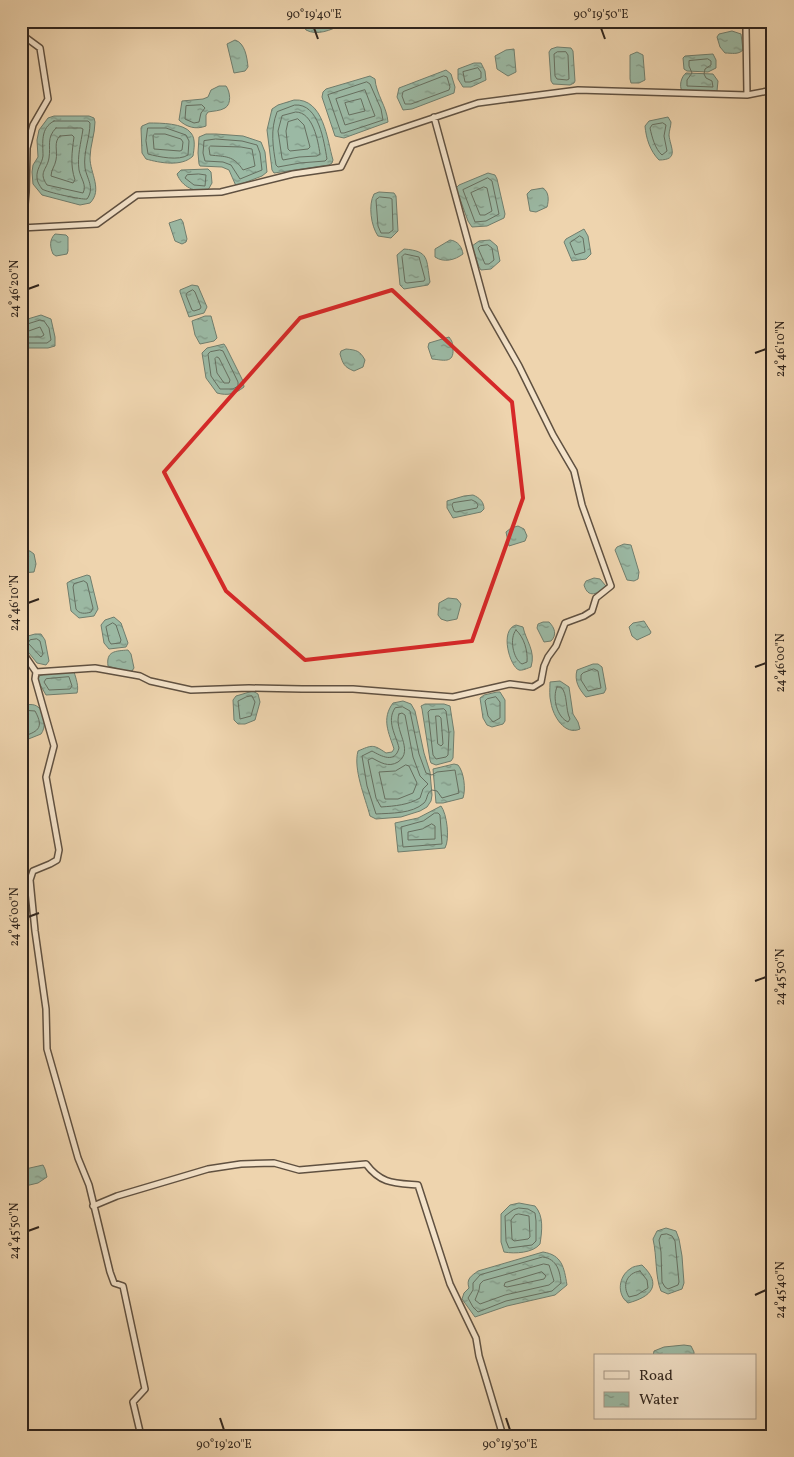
<svg xmlns="http://www.w3.org/2000/svg" width="794" height="1457" viewBox="0 0 794 1457" font-family="Vollkorn,serif">
	<style>
		.water { fill: url(#water-ripples); stroke: #707e6e }
		.lines { fill: none; stroke-linecap: round; stroke-linejoin: round }
		.shore { stroke: #666f60; stroke-width: 1 }
		.street-casing { stroke: #605141; stroke-width: 8 }
		.street { stroke: #f4e3ca; stroke-width: 5 }
		.marked { fill: none; stroke: #d62828; stroke-width: 4; stroke-linejoin: round }
		.ticks { fill: none; stroke: #30251d; stroke-width: 2 }
		.neatline { fill: none; stroke: #30251d; stroke-width: 2 }
		.ticks-label { font-size: 12px; text-anchor: middle; fill: #30251d }
	</style>
	<defs>
		<pattern id="water-ripples" width="26" height="14" patternUnits="userSpaceOnUse" patternTransform="scale(1.25)"><rect width="26" height="14" fill="#9bb9a4"/><path d="M2 4q2-2 4 0t4 0M15 11q2-2 4 0t4 0" fill="none" stroke="#7f9685"/></pattern>
	</defs>
	<rect width="100%" height="100%" fill="#eed4ae"/>
	<filter id="stains"><feTurbulence type="fractalNoise" baseFrequency=".004" numOctaves="4"/><feColorMatrix values="0 0 0 0 .2 0 0 0 0 .09 0 0 0 0 .02 0 0 0 .5 -.17"/></filter>
	<radialGradient id="worn" r=".72"><stop offset=".6" stop-color="#630" stop-opacity="0"/><stop offset="1" stop-color="#630" stop-opacity=".3"/></radialGradient>
	<path class="water" d="M301 21H342L341 25C331 30 317 36 306 30Z
		M732 31 741 34 743 50C738 55 732 53 725 53L720 47 717 37 719 34Z
		M235 40C245 43 247 57 248 67L245 71 234 73 227 44Z
		M557 47 571 48 573 51 575 81 574 83 570 85 553 84 551 81 549 52 551 49Z
		M514 49 516 72 508 76 497 69 495 56 506 50Z
		M637 52 643 55 645 80 639 83H631L630 79V55Z
		M713 54 716 60V68L708 72 687 71 684 69 683 58 685 56Z
		M474 63H481L485 71 486 80 471 87H463L458 79V69Z
		M446 70 451 74 455 87 454 93 412 109 403 110 397 97 399 88Z
		M686 73 713 74 718 81 717 91 714 93 682 91C679 86 681 77 686 73Z
		M370 76 375 79C376 94 387 107 388 122L344 138 335 136 322 97 323 92 326 89Z
		M226 86C230 91 232 104 225 108 220 111 213 111 208 112L206 115V126C196 130 186 127 179 120L182 101 203 99 208 97 211 90 219 86Z
		M294 100C324 98 327 140 333 160L332 163 329 165 274 173 272 170 267 130 272 109 278 105Z
		M54 116H89L94 118 95 122C95 134 90 146 90 158 90 173 103 190 90 203L80 205 42 195 33 184 32 172 33 165 38 157 37 140 39 130 48 118Z
		M668 117 671 122C671 126 669 131 669 135 670 147 680 160 659 160 650 151 646 138 645 126L649 121Z
		M149 123C160 123 184 123 191 133 196 139 194 149 193 156 182 167 160 163 146 159L142 153 141 128 142 126Z
		M216 134 243 136 261 142 265 152 267 172 262 176 236 186 229 170 222 167 200 166 199 164 198 153 199 137 206 134Z
		M208 169 211 172 212 183 208 190C195 193 182 187 177 174L181 170Z
		M488 173 495 175 497 179 505 214 504 218 487 226 472 227 468 221 456 188 459 185Z
		M543 188C549 192 549 200 547 207L536 212 530 211 527 194 531 190Z
		M379 192 394 193 396 196 398 231 391 238 378 236C371 226 368 205 374 194Z
		M181 219 183 222 187 239 186 242 182 244 175 241 169 223Z
		M584 229 588 236 591 254 586 259 572 261 564 242 566 239Z
		M55 234 66 235 68 237V251L67 254 56 256 53 254C50 247 49 240 55 234Z
		M450 240C458 241 462 247 463 254 455 260 444 263 435 257V249Z
		M490 240 497 246 500 261 491 269 481 270 479 267 472 246 479 241Z
		M404 249C430 251 426 259 430 282L428 285 404 289 400 285 397 255Z
		M192 285 198 286 207 307 204 313 189 317 180 292V290Z
		M41 315 51 319 55 337V346L48 348H21V321Z
		M205 316H211L217 338 214 341 200 344 195 335 192 321Z
		M449 337C452 341 453 343 453 349 454 364 443 360 432 359L428 347 429 343Z
		M224 344 226 347 243 381 244 387C235 394 228 396 217 393L206 378 202 353 207 348Z
		M346 349C357 350 360 351 365 360L363 367 354 371C344 367 343 364 340 354L341 351Z
		M473 495C480 498 484 502 484 509L481 512 453 518 447 508V501L464 496Z
		M518 526 524 529 527 536 525 541 509 546 506 532 511 528Z
		M624 544 631 545 639 572 638 579 634 581 627 580 615 550 617 547Z
		M21 550 30 551 34 554 36 564 34 572 21 573Z
		M87 575 90 576 98 609 94 616 79 618 71 611 67 583 72 580Z
		M594 578 600 579 606 586C598 594 588 599 584 585L586 581Z
		M448 598 457 599 461 604 457 619 447 621 441 619 438 615 439 603Z
		M114 617 121 623 128 643 126 647 109 649 104 643 101 625 105 620Z
		M644 621 651 632 650 634 637 640 632 636 629 627 633 623Z
		M543 622H549C555 628 557 635 551 641L544 642 537 628 538 624Z
		M516 625 523 627C526 641 536 651 531 667 528 668 522 671 519 670 510 667 499 630 516 625Z
		M35 634H41L45 640 49 661 46 665 37 663 21 643V638Z
		M128 650 131 654 134 668 132 671H126L108 666C106 651 115 651 128 650Z
		M593 664H598L602 667 606 689 604 693 586 697C579 689 574 681 577 670Z
		M70 672H74C76 678 79 687 77 693L46 695 38 681 39 676 45 674Z
		M560 681 569 687 573 714 578 722 580 729C565 736 553 716 551 703 549 696 550 689 550 682Z
		M253 691 258 694 260 702 255 720 245 724H238L234 720 233 700 236 696Z
		M497 692H500L505 700V721L503 724 492 727 487 725 483 718 480 698 484 695Z
		M403 701 411 704 415 711 424 753 430 772 432 795 431 801 427 807 420 811 401 817 376 819 370 816C365 797 353 769 358 751 372 745 373 744 386 753L392 752 394 749C389 733 381 719 393 703Z
		M425 704H444L450 706 454 732 453 758 451 761 436 765 431 763 430 760 422 709 421 706Z
		M21 705C26 705 34 703 38 707 46 713 46 728 41 734L21 742Z
		M454 764 458 765C464 772 466 789 463 798L443 803H436L433 769Z
		M441 806C447 814 450 839 445 848L398 852 395 823 418 818Z
		M43 1165 45 1169 47 1177 38 1183 21 1187V1170Z
		M519 1203 535 1206C544 1216 542 1231 540 1244 533 1253 515 1254 504 1252L501 1242V1214L510 1205Z
		M666 1228 676 1231 679 1239 682 1256 684 1283 682 1289 668 1294 661 1291C655 1277 657 1256 653 1239L657 1231Z
		M543 1252C562 1255 564 1267 567 1285L555 1295 507 1306 475 1317 462 1299 464 1293 469 1288C466 1279 471 1276 478 1271Z
		M642 1265C663 1285 651 1297 628 1303 616 1294 619 1276 630 1269 633 1266 638 1266 642 1265Z
		M684 1345 691 1346 694 1352V1356H653L654 1351 664 1347Z"/>
	<g class="lines">
		<path class="shore" d="M566 52 568 55 569 79 567 80 557 79 555 76 554 54 557 52Z
			M708 59 711 61V65L705 69 704 74 706 78 712 81 713 87 687 86V80L692 73 689 66V61Z
			M478 68 481 72V78L470 82H465L463 72Z
			M444 76 447 77 450 87 449 90 411 104H405L402 96 403 92Z
			M367 82 370 84 381 109 383 120 344 133H341L328 95Z
			M365 90 375 116 345 125 336 99Z
			M361 99 365 111 349 115 345 103Z
			M202 105 205 108 201 113 199 122 194 123 185 119 186 106Z
			M295 105C319 103 324 142 327 159L325 161 300 163 278 167 276 165C273 147 270 130 277 112Z
			M296 112C313 112 318 141 320 154L317 156 299 157 283 160 282 158 278 131 282 116Z
			M298 119 304 125 310 147 308 149 290 151 288 149 286 131 288 122Z
			M54 121H88L90 123C90 138 83 152 85 168 87 179 95 188 87 199 82 200 46 192 42 189 40 186 37 182 37 178 36 169 42 164 43 156 43 143 40 128 54 121Z
			M663 123 666 125 664 136 667 151 662 155C655 149 652 137 650 128L652 125Z
			M56 128H81L83 129C81 143 77 156 79 170 81 179 87 185 83 193L47 185C38 172 47 170 49 158 51 146 46 138 56 128Z
			M148 128H166L186 135 189 141 188 155C179 161 159 157 148 154L146 141Z
			M155 134H165L181 139 183 142 182 150 180 151 154 149 153 136Z
			M60 136 72 135 74 137C72 152 70 165 75 180L73 183 51 176C51 170 55 166 56 160 58 151 53 142 60 136Z
			M216 139 242 141 257 145 260 153 262 170 240 179 231 165 223 162 205 161 203 153 204 141Z
			M211 146 241 147 252 149 255 166 243 170C233 155 226 157 210 155L209 148Z
			M199 174 206 175 205 186 194 185 185 178 187 175Z
			M488 178 492 181 499 214 486 221 475 222 463 190Z
			M484 187 487 188 492 211 485 215H480L471 193Z
			M380 197 390 198 392 199 393 230 389 233H381L378 226 376 200Z
			M580 236 583 238 585 252 575 255 570 243Z
			M488 245 492 248 494 260 489 264H485L478 248 480 246Z
			M405 254 419 257 425 279 424 281 407 283 405 282 402 257Z
			M193 290 195 292 201 307 200 309 194 311 192 310 186 295 187 293Z
			M21 326 40 320 44 321 49 328 51 340 47 343H21
			M21 332 23 333 40 327 44 335 41 337H25L23 335 21 337
			M220 350 223 351 238 382V386L233 389H220L211 376 208 354 210 352Z
			M217 357 219 358 230 380 229 383H224L217 373 215 359Z
			M472 500 476 502 478 505 477 508 456 512 454 511 452 505 453 503Z
			M84 581 87 583 93 608 91 612C85 614 79 614 76 609L73 587 74 584Z
			M113 623 116 625 121 640 120 643 111 644 109 641 106 627Z
			M516 630C524 637 528 651 527 662L522 664C513 659 509 638 516 630Z
			M37 639 40 641 43 654 41 657 28 643 30 640Z
			M594 669 598 671 601 688 588 691 581 680V675L583 673Z
			M69 677 72 686 70 689 49 690 44 682 46 679Z
			M557 687H561C568 694 565 709 570 719L568 722C557 717 552 698 557 687Z
			M252 696 255 702 251 716 240 719 238 701 246 697Z
			M496 697 500 702V718L493 722 488 716 485 701 487 699Z
			M403 707 410 711 419 754 426 773 432 775 437 772 455 770 459 793 442 798 437 791 432 790C426 793 428 799 424 803 412 814 391 813 376 814L367 786 362 756 372 751C381 756 395 764 399 748 396 735 386 721 395 708Z
			M444 709 446 711 449 733 448 755 446 757 436 759 433 755 428 712 430 710Z
			M21 710 35 711C45 729 37 732 21 737
			M399 714 402 713 405 715 413 757 420 776 428 784 423 789 420 798C408 805 395 806 381 807L376 798 368 760 372 758C380 762 388 768 398 762 415 750 393 730 399 714Z
			M436 716H439L441 718 443 744 441 746 438 744Z
			M406 765 409 766 417 783 413 793 398 799H385L379 772 395 771Z
			M435 813H438L440 815 442 844 403 847 401 827 423 821Z
			M432 824 435 826V839L408 840V832L422 829Z
			M519 1208 528 1209 535 1213 536 1221V1241L532 1245 509 1248 506 1241 505 1216 513 1210Z
			M519 1214 529 1216 530 1237 528 1239 514 1241 512 1239 511 1220 515 1215Z
			M667 1234 672 1236 675 1241 679 1282 678 1285 668 1289 665 1287 662 1282 661 1252 659 1240 661 1235Z
			M543 1257C557 1259 560 1271 561 1283L552 1291 506 1301 478 1312 473 1307 468 1298 473 1290V1283L480 1275Z
			M544 1264 549 1265 554 1281 549 1285 505 1295 480 1304 475 1300 479 1290 480 1284 483 1281Z
			M640 1271 647 1280 648 1288 637 1295 629 1297C622 1286 626 1273 640 1271Z
			M542 1272 546 1276 544 1279 507 1287 504 1286 505 1283Z"/>
		<defs>
			<path id="street" d="M744 21 746 28 747 95
				M21 34 40 48 48 99 33 125 27 148 26 192 23 228
				M21 228 97 224 137 195 221 192 293 174 341 167 352 145 478 103 578 90 747 95 773 90
				M21 650 36 672 95 668 140 676 150 681 191 690 249 688 302 689H353L453 697 510 684 533 687 541 682 544 666 548 657 556 646 565 623 584 616 592 611 596 598 611 586 582 505 574 471 553 435 519 366 486 308 434 117
				M36 672 35 679 54 746 46 777 59 850 57 860 50 864 33 871 30 880 35 931 46 1009 47 1049 78 1158 89 1185 110 1272 114 1283 123 1286 145 1389 133 1402 141 1436
				M93 1206 117 1196 208 1169 241 1164 274 1163 299 1170 366 1164C381 1184 394 1183 418 1185L450 1284 476 1338 479 1356 503 1436"/>
		</defs>
		<use href="#street" class="street-casing"/>
		<use href="#street" class="street"/>
	</g>
	<path class="marked" d="M392 290 512 402 523 498 472 641 305 660 226 591 164 472 300 318Z"/>
	<path class="ticks" d="M314 28 318 39M601 28 605 39M28 289 39 285M755 353 766 349M28 603 39 599M755 667 766 663M28 917 39 913M755 981 766 977M28 1231 39 1227M755 1295 766 1290M220 1418 224 1430M506 1418 510 1430"/>
	<rect width="794" height="1457" fill="none" stroke="#eed4ae" stroke-width="55"/>
	<rect x="594" y="1354" width="162" height="65" fill="#f4e3ca" stroke="#a69785"/>
	<rect x="604" y="1371" width="25" height="8" fill="#f4e3ca" stroke="#a69785"/>
	<text x="639" y="1380" font-size="15" fill="#30251d">Road</text>
	<rect x="604" y="1392" width="25" height="15" fill="url(#water-ripples)" stroke="#a69785"/>
	<text x="639" y="1404" font-size="15" fill="#30251d">Water</text>
	<rect x="28" y="28" width="738" height="1402" class="neatline"/>
	<g class="ticks-label">
		<text x="314" y="18">90°19'40"E</text>
		<text x="601" y="18">90°19'50"E</text>
		<text transform="translate(14 289) rotate(-90)" y="4">24°46'20"N</text>
		<text transform="translate(780 349) rotate(-90)" y="4">24°46'10"N</text>
		<text transform="translate(14 603) rotate(-90)" y="4">24°46'10"N</text>
		<text transform="translate(780 663) rotate(-90)" y="4">24°46'00"N</text>
		<text transform="translate(14 917) rotate(-90)" y="4">24°46'00"N</text>
		<text transform="translate(780 977) rotate(-90)" y="4">24°45'50"N</text>
		<text transform="translate(14 1231) rotate(-90)" y="4">24°45'50"N</text>
		<text transform="translate(780 1290) rotate(-90)" y="4">24°45'40"N</text>
		<text x="224" y="1448">90°19'20"E</text>
		<text x="510" y="1448">90°19'30"E</text>
	</g>
	<rect width="100%" height="100%" filter="url(#stains)"/>
	<rect width="100%" height="100%" fill="url(#worn)"/>
</svg>
